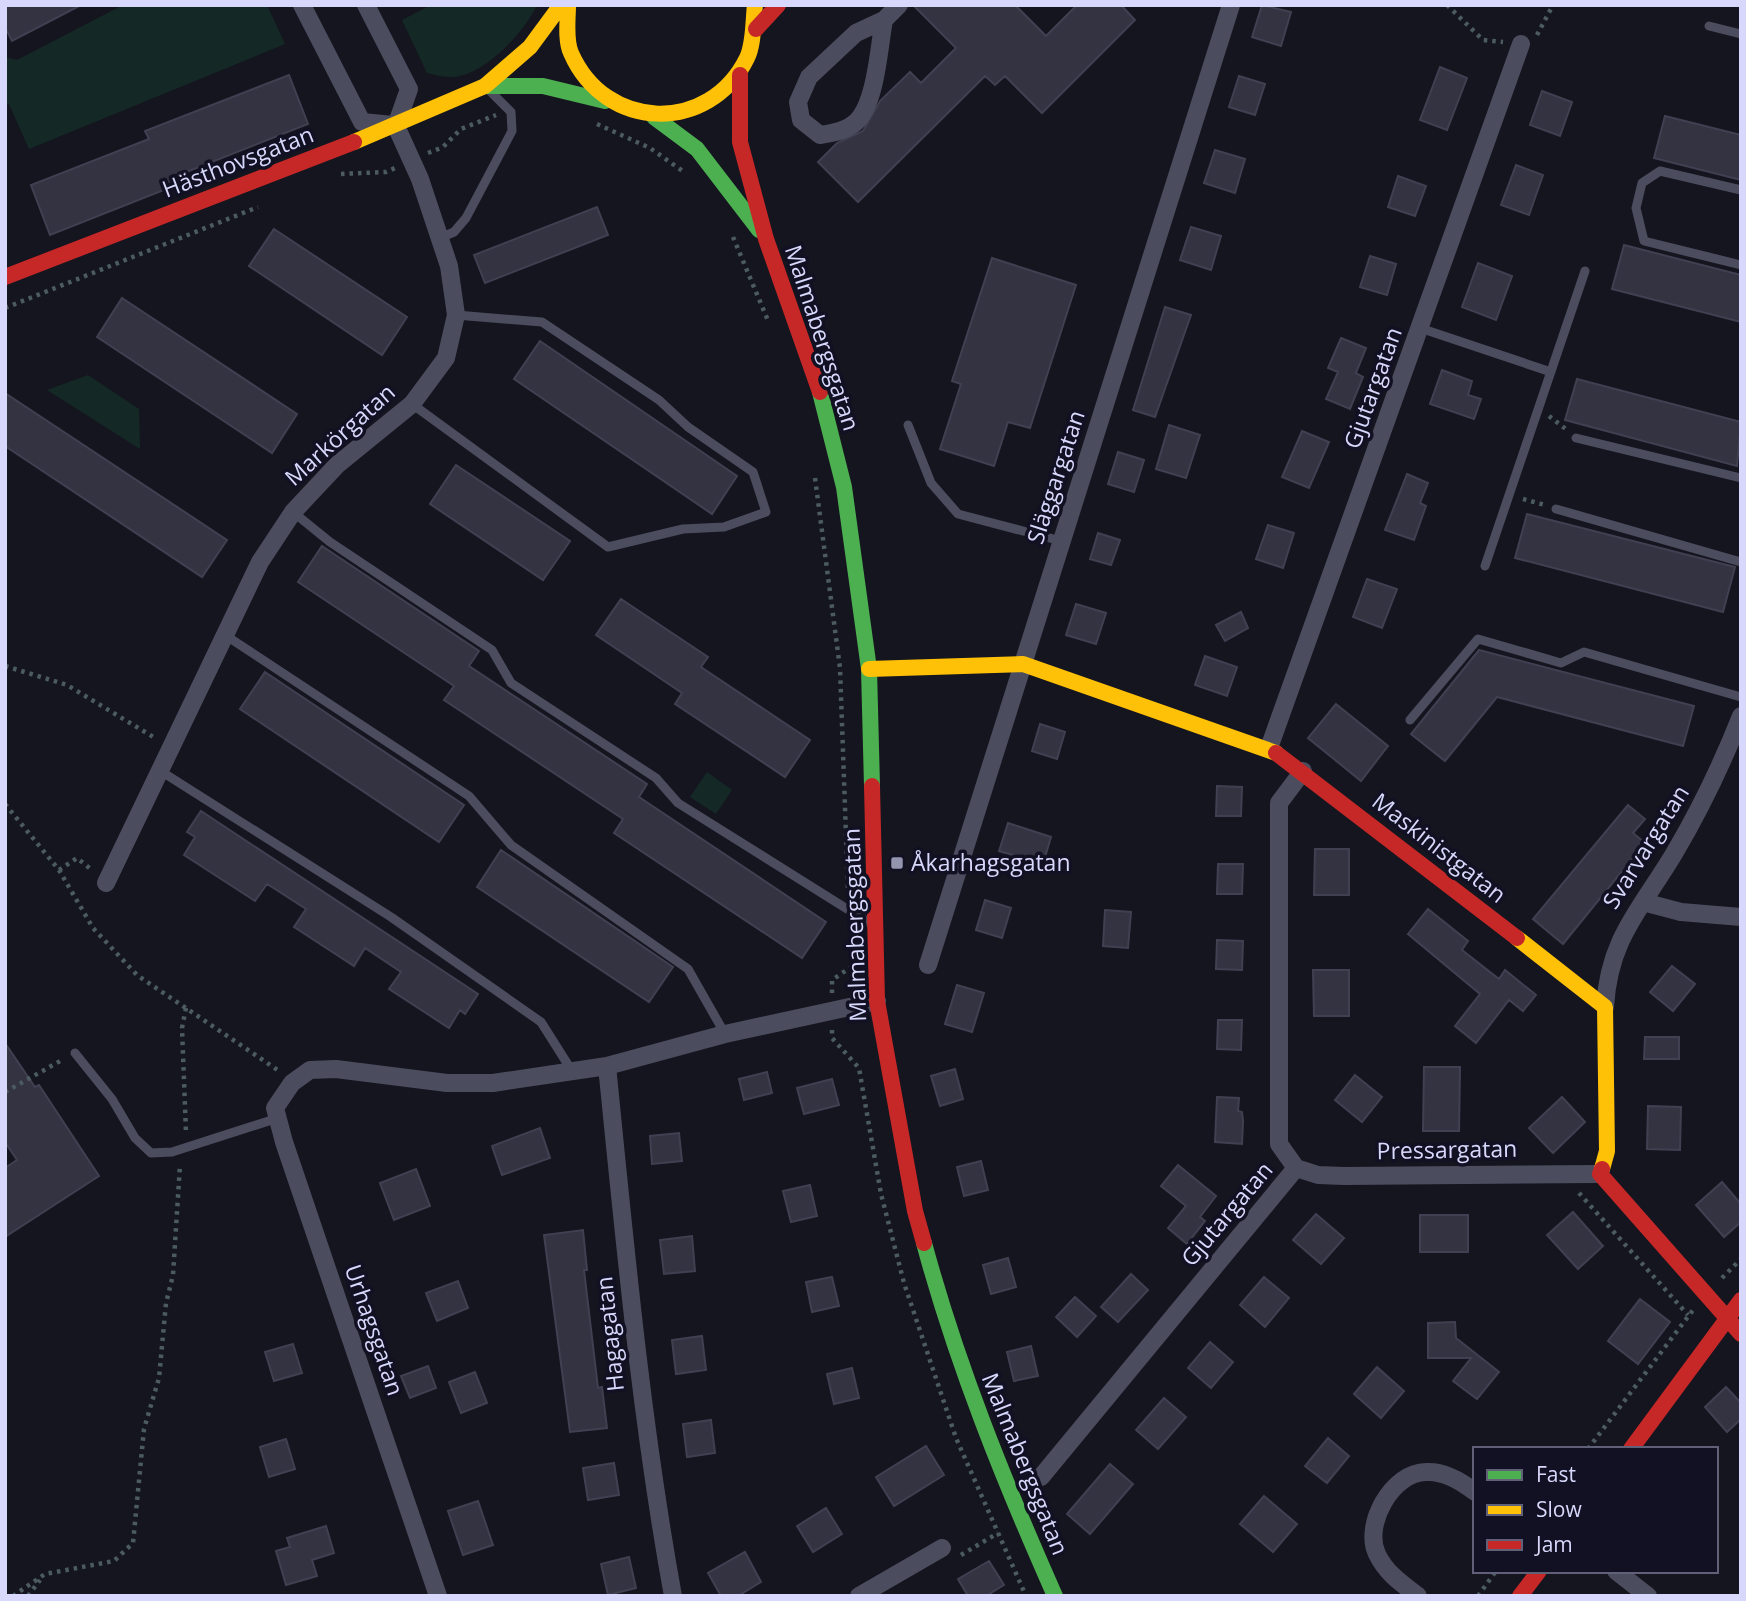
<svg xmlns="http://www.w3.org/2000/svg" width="1746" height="1601" viewBox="0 0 1746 1601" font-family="'Open Sans',sans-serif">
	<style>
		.green { fill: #142926 }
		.building { fill: #333341; stroke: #414052; stroke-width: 2 }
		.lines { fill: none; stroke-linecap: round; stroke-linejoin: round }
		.path { stroke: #4c5b62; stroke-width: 4.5; stroke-dasharray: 3.5 5; stroke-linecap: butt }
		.lane { stroke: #4b4d5f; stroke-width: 9 }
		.street { stroke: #4b4d5f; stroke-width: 18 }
		.fast { stroke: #4caf50; stroke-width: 16 }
		.slow { stroke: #ffc107; stroke-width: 16 }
		.jam { stroke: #c62828; stroke-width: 16 }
		.poi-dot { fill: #9394ae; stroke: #111123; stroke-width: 2.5 }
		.labels { text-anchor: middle; stroke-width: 7; stroke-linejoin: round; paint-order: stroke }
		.street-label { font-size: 23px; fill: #d7d8fb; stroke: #111123 }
		.poi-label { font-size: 23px; fill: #d7d8fb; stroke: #111123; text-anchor: start }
	</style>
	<rect width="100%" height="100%" fill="#15151f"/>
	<path class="green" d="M123 5H267L285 44 29 149 9 104 5 105V57L17 60Z
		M431 5H537C524 33 482 78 449 77 442 77 433 74 427 73L402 20Z
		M88 375 139 409 140 449 47 390Z
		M707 772 732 790 716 814 690 797Z"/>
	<path class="building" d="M5 5H81L12 41 5 27Z
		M913 5H1015L1046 36 1077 5H1121L1135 20 1042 113 1005 76 995 85 985 76 858 202 818 162 837 143 863 131 880 101 910 72 921 83 956 48Z
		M1262 5 1291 12 1281 46 1252 37Z
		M1440 67 1467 78 1447 130 1420 120Z
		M289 75 308 124 171 178 174 186 50 235 31 185 149 139 145 131Z
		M1239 76 1265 84 1255 115 1229 107Z
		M1542 91 1572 102 1560 136 1530 125Z
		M1665 116 1741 135V180L1654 158Z
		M1215 150 1245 159 1235 193 1204 183Z
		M1516 165 1543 175 1529 215 1501 205Z
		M1398 176 1426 186 1415 216 1388 207Z
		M597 207 608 235 485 283 474 255Z
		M1191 227 1221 236 1211 270 1180 260Z
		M274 229 407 317 382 355 249 266Z
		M1624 245 1741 275V322L1612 289Z
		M1370 256 1396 264 1387 295 1360 287Z
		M992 258 1076 285 1030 428 1008 422 994 466 940 449 961 384 952 381Z
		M1478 263 1512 276 1496 320 1462 307Z
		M122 298 297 414 272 453 97 337Z
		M1165 307 1191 315 1155 417 1133 410Z
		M1341 338 1366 348 1356 373 1363 377 1350 409 1326 399 1338 372 1328 368Z
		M540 341 737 476 712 514 514 379Z
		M1442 370 1472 381 1468 395 1481 399 1474 419 1430 404Z
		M1577 379 1741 422 1737 466 1565 420Z
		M5 393 227 540 202 577 5 446Z
		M1169 425 1200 435 1186 478 1156 469Z
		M1302 431 1329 442 1309 488 1282 477Z
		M1118 452 1144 460 1134 492 1108 484Z
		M456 465 570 541 543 580 430 504Z
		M1407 474 1428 483 1420 503 1426 506 1414 540 1385 530Z
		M1527 514 1735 567 1723 612 1515 558Z
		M1268 525 1294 533 1283 568 1256 559Z
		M1098 533 1120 540 1111 565 1090 559Z
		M322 546 479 651 469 666 647 784 639 797 826 922 802 958 614 833 623 819 444 700 454 686 298 582Z
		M1367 579 1397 589 1382 628 1353 617Z
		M621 599 708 657 701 667 810 740 785 777 675 704 682 693 596 635Z
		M1076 604 1106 613 1096 644 1066 635Z
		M1241 612 1248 628 1225 641 1216 625Z
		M1479 650 1694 706 1683 746 1497 697 1445 761 1411 734Z
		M1205 656 1237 667 1227 696 1195 685Z
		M265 672 464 805 439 842 240 709Z
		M1336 704 1388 746 1361 781 1308 738Z
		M1040 724 1065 732 1057 759 1032 751Z
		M1217 786 1242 787 1241 816H1216Z
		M1628 805 1645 819 1633 833 1645 843 1563 944 1533 919Z
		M201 811 478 994 465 1014 460 1010 449 1028 389 989 401 972 365 948 354 966 294 927 306 909 275 889 267 884 255 901 184 855 195 837 187 832Z
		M1008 823 1051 837 1043 864 999 851Z
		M1315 849H1349V895H1314Z
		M501 850 673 967 649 1002 477 887Z
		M1218 864H1243L1242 894H1217Z
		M985 900 1011 908 1002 938 976 930Z
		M1428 909 1468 941 1462 950 1499 979 1505 970 1536 995 1523 1011 1509 1000 1476 1043 1455 1026 1480 994 1408 934Z
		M1105 910 1131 912 1128 948 1103 946Z
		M1217 940 1243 941 1242 970 1216 969Z
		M1672 966 1695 984 1673 1011 1650 992Z
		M1313 970H1349V1016H1314Z
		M957 985 984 993 972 1032 945 1024Z
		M1218 1020H1242L1241 1050 1217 1049Z
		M1645 1037H1679V1059H1644Z
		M5 1043 35 1087 39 1085 99 1176 5 1237V1168L17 1160 5 1142Z
		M1424 1067H1460L1459 1131H1423Z
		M955 1069 963 1099 940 1106 931 1076Z
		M767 1072 772 1093 744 1100 739 1079Z
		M1355 1075 1382 1097 1362 1122 1335 1100Z
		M832 1079 839 1105 804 1114 797 1088Z
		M1217 1097 1239 1098 1238 1111 1242 1112 1243 1121 1242 1144 1215 1142Z
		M1562 1097 1585 1122 1553 1153 1529 1128Z
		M1648 1106 1681 1107 1680 1150 1647 1149Z
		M540 1128 550 1158 502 1175 492 1146Z
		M679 1133 682 1161 652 1164 650 1136Z
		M981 1161 988 1190 964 1196 957 1167Z
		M1178 1165 1216 1196 1200 1217 1205 1221 1187 1244 1168 1228 1186 1206 1161 1186Z
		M416 1169 430 1206 394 1220 380 1183Z
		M1722 1182 1741 1204V1222L1724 1237 1696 1205Z
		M810 1185 817 1216 791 1222 783 1191Z
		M1573 1212 1603 1246 1578 1269 1547 1235Z
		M1316 1214 1344 1238 1321 1264 1293 1240Z
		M1420 1215H1468V1252H1420Z
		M583 1230 587 1270H584L598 1388 602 1387 607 1428 570 1432 544 1235Z
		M692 1236 695 1271 664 1274 660 1240Z
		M1008 1258 1016 1287 991 1294 983 1265Z
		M1131 1274 1148 1290 1118 1322 1101 1307Z
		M832 1277 839 1306 812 1312 806 1282Z
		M1264 1277 1289 1298 1265 1327 1240 1305Z
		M458 1281 468 1308 437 1321 426 1293Z
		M1075 1297 1096 1316 1077 1337 1056 1317Z
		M1640 1299 1670 1322 1638 1364 1608 1341Z
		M1455 1322 1456 1338 1499 1372 1477 1399 1453 1381 1471 1358H1428V1323Z
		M702 1336 706 1370 676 1374 672 1340Z
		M1210 1342 1233 1362 1211 1388 1188 1368Z
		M293 1344 302 1373 274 1381 265 1352Z
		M1031 1346 1038 1376 1014 1381 1007 1352Z
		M428 1366 436 1388 410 1398 401 1376Z
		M1377 1367 1404 1391 1381 1418 1354 1394Z
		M852 1368 859 1398 834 1404 827 1374Z
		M475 1372 487 1403 461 1413 449 1382Z
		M1726 1387 1741 1403V1419L1727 1432 1705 1407Z
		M1164 1398 1186 1417 1158 1449 1136 1430Z
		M711 1420 715 1453 687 1457 683 1424Z
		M1328 1438 1349 1456 1327 1483 1305 1466Z
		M286 1439 295 1469 269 1477 260 1447Z
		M926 1446 944 1475 894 1506 876 1477Z
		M614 1463 619 1495 588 1500 583 1468Z
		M1110 1464 1133 1484 1090 1534 1067 1514Z
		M1264 1496 1297 1524 1273 1552 1240 1524Z
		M478 1501 493 1545 463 1555 448 1511Z
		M826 1508 842 1534 813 1552 797 1526Z
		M326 1526 334 1553 312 1560 317 1576 286 1585 276 1551 290 1547 287 1538Z
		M745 1552 761 1582 738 1596H721L708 1573Z
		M629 1557 636 1588 608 1595 601 1564Z
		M989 1561 1004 1585 986 1596H968L958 1579Z"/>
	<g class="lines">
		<path class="path" d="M1447 5 1483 40 1503 42
			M1537 35 1553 5
			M597 124 650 148 684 172
			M428 153 443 147 461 129 496 115
			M341 174 386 172 395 168
			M733 237 769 323
			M5 308 258 207
			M1549 416 1567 430
			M815 478 840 668 848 891
			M1523 499 1545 505
			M5 666 67 685 155 738
			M5 804 59 870 93 928 137 975 279 1071
			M59 870 77 858 92 870
			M832 993V980L854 965
			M186 1008 182 1028 186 1133
			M832 1030V1038L859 1068 881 1194 904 1283 956 1438 1026 1596
			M5 1092 62 1060
			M1579 1193 1688 1315
			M1722 1278 1741 1259
			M1588 1449 1693 1310
			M961 1555 998 1533
			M13 1596 45 1574 114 1561 133 1543 144 1429 159 1378 166 1303 173 1275 180 1165
			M28 1596 40 1580
			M1478 1596 1496 1571"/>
		<path class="lane" d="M1709 26 1741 34
			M1741 190 1660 171 1642 183 1636 208 1644 241 1741 265
			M440 238 454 232 466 218 512 131 511 112 489 90
			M1420 328 1551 372
			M412 404 608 547 683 529 724 527 766 512 753 472 688 427 659 400 542 322 456 315
			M908 425 931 483 958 514 1061 541
			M1576 438 1741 478
			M1556 509 1741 562
			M293 512 330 542 492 650 511 683 656 778 678 803 871 924
			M1485 566 1585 271
			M225 635 469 796 511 845 688 969 725 1034
			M1410 720 1478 639 1561 663 1584 652 1741 697
			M159 770 391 917 541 1022 572 1071
			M75 1053 112 1099 135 1138 151 1153 172 1152 278 1118"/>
		<path class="street" d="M302 5 362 122 393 125
			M366 5 409 89 396 126
			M884 20C879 46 876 104 856 122 846 131 833 133 820 135L801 120 798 102 809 77 856 33 884 20 899 5
			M1269 748 1521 44
			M106 883 260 562 293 512 337 465 412 404 446 358 456 315 449 266 420 179 396 126
			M1643 902 1681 912 1741 917
			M928 965 1231 5
			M1605 1007C1609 937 1642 908 1675 852 1701 808 1722 764 1741 716
			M607 1066C625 1244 641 1421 673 1596
			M1296 1168 1279 1144V803L1303 771
			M1296 1168 1318 1175 1344 1176 1600 1174
			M1041 1477 1296 1168
			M1616 1571 1648 1596
			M438 1596 284 1142 275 1108 292 1083 310 1070 336 1069 447 1083H493L607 1066 725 1034 877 1001
			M859 1596 942 1548
			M1418 1596C1401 1583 1386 1573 1377 1554 1363 1525 1392 1472 1426 1472 1444 1471 1461 1481 1475 1492"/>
		<path class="fast" d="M485 86H543L605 101
			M654 117 697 149 759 230
			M820 392 844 487 869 669 872 786
			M924 1243C957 1365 1004 1481 1055 1596"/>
		<path class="slow" d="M568 5C568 19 565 40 571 53 605 131 709 135 747 58 754 44 753 21 755 5
			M354 142 485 86 530 47 561 5
			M869 669 1023 664 1276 753
			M1517 938 1605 1007 1607 1151 1602 1169"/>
		<path class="jam" d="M756 29 778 5
			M740 75V142L766 239 820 392
			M5 277 354 142
			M1276 753 1517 938
			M872 786 877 1001 915 1211 924 1243
			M1602 1169 1600 1174 1741 1334
			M1631 1449 1741 1300
			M1520 1596 1539 1571"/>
	</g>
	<rect class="poi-dot" x="890" y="856" width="14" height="14" rx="3.5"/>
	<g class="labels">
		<g class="street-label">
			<text transform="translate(238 162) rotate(-21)" y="8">Hästhovsgatan</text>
			<text transform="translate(822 338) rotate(72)" y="8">Malmabergsgatan</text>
			<text transform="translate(1373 388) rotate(-70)" y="8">Gjutargatan</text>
			<text transform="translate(340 435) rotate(-42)" y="8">Markörgatan</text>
			<text transform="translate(1056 477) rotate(-72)" y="8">Släggargatan</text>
			<text transform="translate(1646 847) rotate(-58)" y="8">Svarvargatan</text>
			<text transform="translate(1439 848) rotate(38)" y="8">Maskinistgatan</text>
			<text transform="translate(855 925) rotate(-92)" y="8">Malmabergsgatan</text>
			<text transform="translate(1447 1150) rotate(-1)" y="8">Pressargatan</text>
			<text transform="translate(1227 1214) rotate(-50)" y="8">Gjutargatan</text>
			<text transform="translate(374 1330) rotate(71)" y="8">Urhagsgatan</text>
			<text transform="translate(610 1334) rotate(-96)" y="8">Hagagatan</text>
			<text transform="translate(1025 1464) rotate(68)" y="8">Malmabergsgatan</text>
		</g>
		<g class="poi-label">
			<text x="911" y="871">Åkarhagsgatan</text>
		</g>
	</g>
	<rect width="1746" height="1601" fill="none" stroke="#d7d8fb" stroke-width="14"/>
	<rect x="1473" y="1447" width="245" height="126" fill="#111123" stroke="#606179" stroke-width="2"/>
	<rect x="1487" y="1470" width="35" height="10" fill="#4caf50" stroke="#606179" stroke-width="2"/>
	<text x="1536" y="1482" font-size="21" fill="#d7d8fb">Fast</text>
	<rect x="1487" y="1505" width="35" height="10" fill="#ffc107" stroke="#606179" stroke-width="2"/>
	<text x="1536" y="1517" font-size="21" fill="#d7d8fb">Slow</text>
	<rect x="1487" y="1540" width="35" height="10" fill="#c62828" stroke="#606179" stroke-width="2"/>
	<text x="1536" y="1552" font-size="21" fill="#d7d8fb">Jam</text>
</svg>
